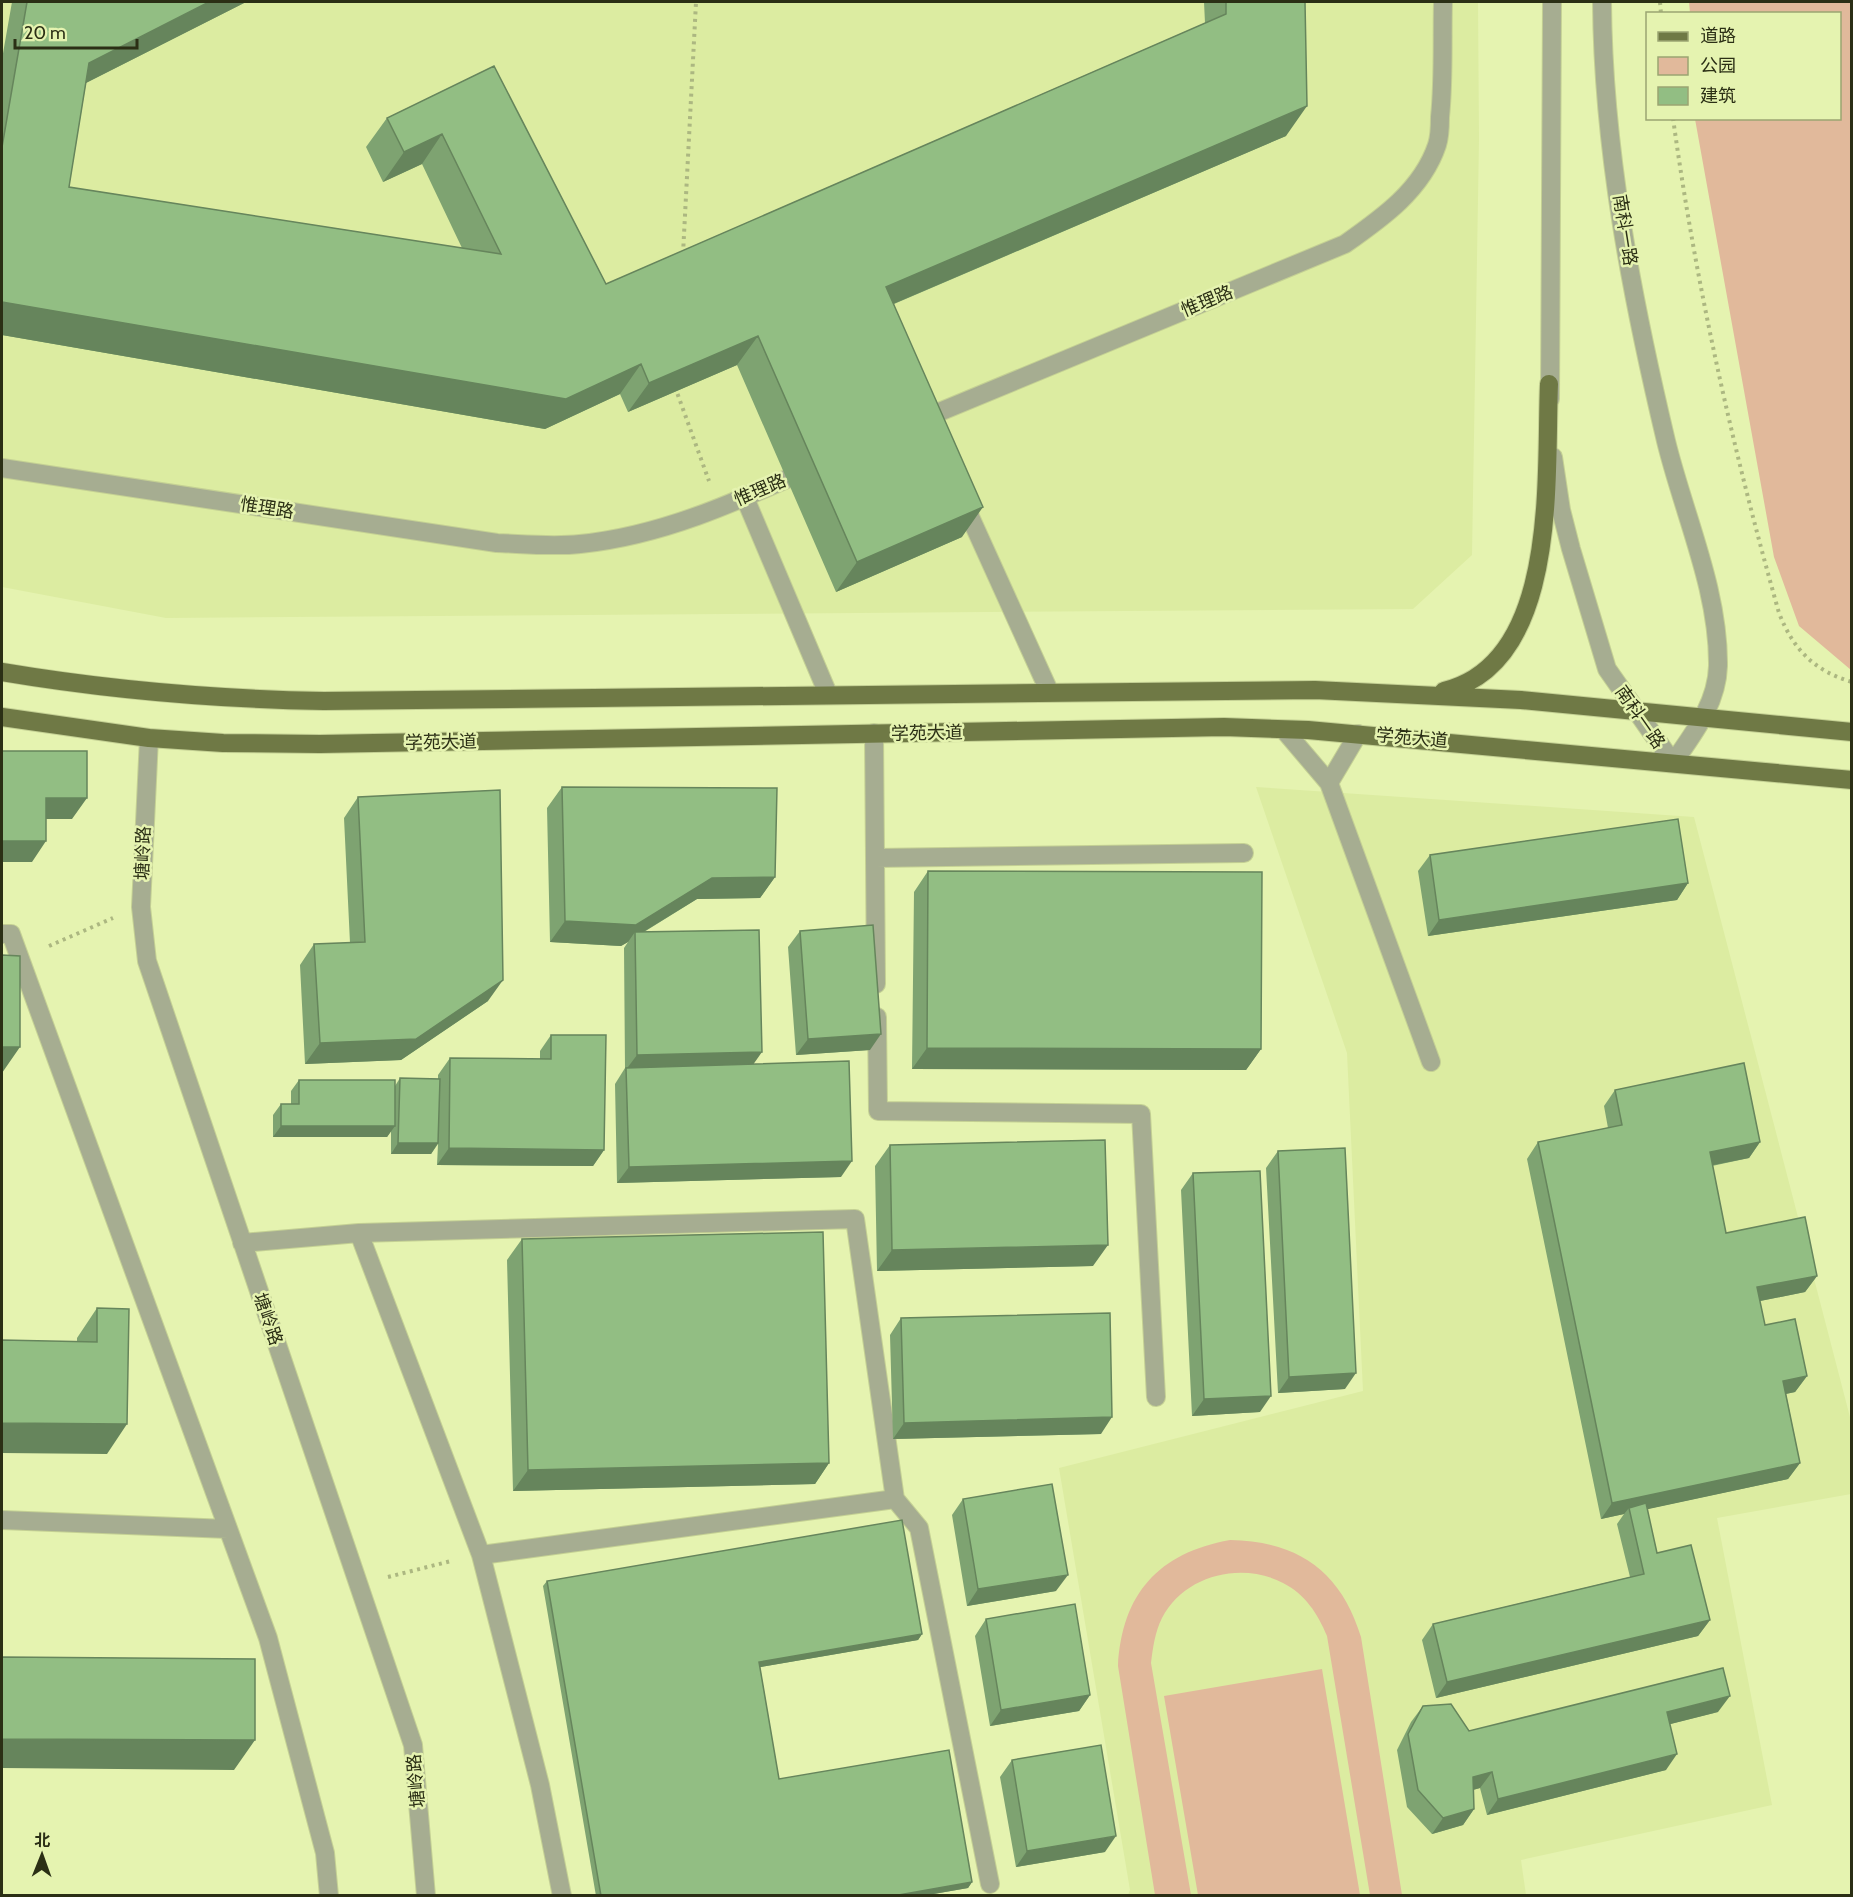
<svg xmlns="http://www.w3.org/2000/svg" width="1853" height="1897" viewBox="0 0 1853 1897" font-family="Cabin,'Noto Sans SC',sans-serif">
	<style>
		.built { fill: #dceca1 }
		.green { fill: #e1b99b }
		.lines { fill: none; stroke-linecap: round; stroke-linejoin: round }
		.minor-casing { stroke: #c4d094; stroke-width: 20 }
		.major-casing { stroke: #c4d094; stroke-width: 20 }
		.path { stroke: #acb781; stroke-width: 4; stroke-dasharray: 3 4.5; stroke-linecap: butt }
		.minor { stroke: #a6ad91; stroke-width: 18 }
		.major { stroke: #6f7945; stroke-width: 18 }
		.wall { fill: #7ea371 }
		.shaded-wall { fill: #66855c }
		.building { fill: #92be83; stroke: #66855c; stroke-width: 1.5 }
		.labels { text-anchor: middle; stroke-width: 5; stroke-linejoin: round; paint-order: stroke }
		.street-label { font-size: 18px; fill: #2b2f15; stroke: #e5f3b0 }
	</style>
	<rect width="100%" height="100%" fill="#e5f3b0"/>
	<path class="built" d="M2 2H1478L1479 139 1472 555 1413 609 166 618 2 587Z
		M1256 787 1694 817 1851 1421V1494L1717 1518 1772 1805 1521 1860 1526 1895H1128L1130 1890 1059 1468 1363 1391 1347 1053Z"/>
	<path class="green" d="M1689 2H1851V670L1799 626 1774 557 1695 119 1840 118V14L1690 13Z
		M1230 1540C1298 1541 1341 1571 1361 1637L1402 1895H1370L1327 1636C1318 1614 1305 1594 1283 1583 1242 1561 1184 1575 1162 1618 1155 1632 1153 1647 1151 1663L1191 1895H1155L1118 1666C1122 1594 1158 1553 1230 1540Z
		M1322 1669 1360 1895H1198L1164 1696Z"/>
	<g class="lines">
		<defs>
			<path id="minor" d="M1550 399 1552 2
				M920 420 1345 244C1382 218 1422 190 1437 145 1440 136 1440 126 1440 117 1444 79 1442 40 1443 2
				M1553 457 1561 510 1571 549 1607 669 1673 763C1693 734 1717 704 1718 666 1719 590 1684 515 1666 441 1632 298 1603 149 1602 2
				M2 468 497 543C524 544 553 547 580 544 661 536 736 502 809 469
				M745 498 828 694
				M962 499 1049 691
				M1284 730 1329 783 1431 1062
				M874 733 876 984
				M149 738 141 907 147 961 413 1745 426 1896
				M1329 783 1358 734
				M875 858 1244 853
				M2 934H11L268 1638 325 1853 329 1896
				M877 1017 878 1111 1141 1114 1156 1397
				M359 1233 481 1555 540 1785 562 1896
				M242 1243 359 1233 855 1219 895 1499 919 1528 990 1884
				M2 1520 228 1529
				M481 1555 895 1499"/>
			<path id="major" d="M2 672C109 690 215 699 324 701L1315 690 1521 700 1852 732
				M1444 691C1560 663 1545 476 1549 384
				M2 717 149 738 223 743 320 744 1224 727 1308 730 1852 780"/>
		</defs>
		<use href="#minor" class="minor-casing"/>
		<use href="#major" class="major-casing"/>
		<path class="path" d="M1660 2 1661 14
			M1673 118C1696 286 1733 450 1779 613 1793 649 1814 671 1852 682
			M683 254 696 2
			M675 387 709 481
			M49 946 113 918
			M388 1577 451 1561"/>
		<use href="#minor" class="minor"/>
		<use href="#major" class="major"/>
	</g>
	<path class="wall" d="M12 2H246L86 83 69 187 462 248 422 164 383 182 366 147 387 118 494 66 606 284 1205 23 1204 2H1305L1286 136 894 304 962 537 836 592 737 365 628 412 620 394 545 429 2 335V59Z
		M562 787 775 877 760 898 697 899 644 932 754 1064 841 1177 617 1183 615 1084 625 1068 624 948 628 942 621 946 550 942 547 808Z
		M358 797 488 1001 401 1060 305 1064 300 965 314 944 350 943 344 818Z
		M1430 855 1688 883 1677 900 1428 936 1418 871Z
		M928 871 1261 1049 1246 1070 912 1069 914 892Z
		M800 931 870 1050 796 1055 788 947Z
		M551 1035 604 1150 593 1166 437 1165 438 1144 431 1154H391V1131L387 1137H273V1115L281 1104H291V1091L299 1080 395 1086 400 1078 438 1079V1075L450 1058 540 1059V1051Z
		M1615 1090 1760 1142 1749 1158 1712 1166 1726 1233 1817 1276 1805 1292 1760 1301 1765 1325 1807 1376 1795 1392 1786 1394 1800 1463 1788 1479 1647 1509 1657 1553 1710 1620 1698 1636 1436 1698 1422 1640 1433 1624 1630 1577 1617 1524 1624 1514 1601 1519 1527 1159 1538 1142 1608 1128 1604 1106Z
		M890 1145 1093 1266 877 1271 875 1166Z
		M1278 1151 1345 1389 1278 1393 1266 1168Z
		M1193 1173 1260 1412 1192 1416 1181 1190Z
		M522 1239 829 1463 815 1484 513 1491 507 1260Z
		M97 1308 107 1454 77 1341V1338Z
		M901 1318 1101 1434 893 1439 890 1335Z
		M963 1499 1056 1591 967 1606 952 1515Z
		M547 1581 922 1634 918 1640 760 1667 779 1779 972 1882 968 1888 922 1896H596L543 1586Z
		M986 1619 1090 1695 1079 1711 990 1726 975 1636Z
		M1423 1706 1469 1731 1718 1712 1670 1724 1666 1770 1487 1815 1480 1788 1473 1790 1474 1809 1463 1825 1432 1834 1407 1807 1397 1750 1411 1722Z
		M1012 1760 1105 1852 1016 1867 1000 1777Z"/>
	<path class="shaded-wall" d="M209 2H246L68 92 89 63Z
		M1307 106 1286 136 865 316 886 287Z
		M442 134 422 164 383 182 404 152Z
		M2 302 641 364 620 394 545 429 2 335Z
		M758 336 737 365 628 412 649 383Z
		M983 507 962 537 836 592 857 562Z
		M46 798H87L72 819H32Z
		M2 841H46L32 862H2Z
		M775 877 760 898 697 899 635 937V932L628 942 621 946 550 942 565 921 712 878Z
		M1688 883 1677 900 1428 936 1439 920Z
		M503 980 488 1001 401 1060 305 1064 320 1043Z
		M881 1034 870 1050 796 1055 808 1039Z
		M2 1047H20L2 1073Z
		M927 1048 1261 1049 1246 1070 912 1069Z
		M762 1052 750 1069 625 1071 637 1055Z
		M281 1126H395L387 1137H273Z
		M1760 1142 1749 1158 1698 1168 1710 1152Z
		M398 1143H438L431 1154H391Z
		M449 1148 604 1150 593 1166 437 1165Z
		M852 1161 841 1177 617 1183 629 1167Z
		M1108 1245 1093 1266 877 1271 892 1250Z
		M1817 1276 1805 1292 1745 1304 1757 1287Z
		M1356 1373 1345 1389 1278 1393 1289 1377Z
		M1807 1376 1795 1392 1771 1397 1783 1381Z
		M1271 1396 1260 1412 1192 1416 1204 1399Z
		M1112 1417 1101 1434 893 1439 904 1423Z
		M2 1423 127 1424 107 1454 2 1453Z
		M829 1463 815 1484 513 1491 528 1470Z
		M1800 1463 1788 1479 1630 1513 1629 1508 1624 1514 1601 1519 1612 1503Z
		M1068 1575 1056 1591 967 1606 978 1589Z
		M1710 1620 1698 1636 1436 1698 1447 1682Z
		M922 1634 918 1640 755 1668 759 1662Z
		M1090 1695 1079 1711 990 1726 1001 1710Z
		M1730 1696 1718 1712 1655 1728 1667 1712Z
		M2 1739 255 1740 234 1770 2 1768Z
		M1677 1754 1666 1770 1487 1815 1498 1799Z
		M1492 1772 1480 1788 1461 1793 1473 1777Z
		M1474 1809 1463 1825 1432 1834 1443 1818Z
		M1116 1836 1105 1852 1016 1867 1027 1851Z
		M972 1882 968 1888 922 1896H893Z"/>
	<path class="building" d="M27 2H209L89 63 69 187 501 254 442 134 404 152 387 118 494 66 606 284 1226 14V2H1305L1307 106 886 287 983 507 857 562 758 336 649 383 641 364 566 399 2 302V147Z
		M2 751H87V798H46V841H2Z
		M562 787 777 788 775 877 712 878 636 925 565 921Z
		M500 790 503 980 416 1039 320 1043 314 944 365 942 358 797Z
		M1678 819 1688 883 1439 920 1430 855Z
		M928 871 1262 872 1261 1049 927 1048Z
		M873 925 881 1034 808 1039 800 931Z
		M759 930 762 1052 637 1055 635 932Z
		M2 955 20 956V1047H2Z
		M551 1035H606L604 1150 449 1148 450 1058 551 1059Z
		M849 1061 852 1161 629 1167 626 1068Z
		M1744 1063 1760 1142 1710 1152 1726 1233 1805 1217 1817 1276 1757 1287 1765 1325 1795 1319 1807 1376 1783 1381 1800 1463 1612 1503 1538 1142 1622 1125 1615 1090Z
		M400 1078 440 1079 438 1143H398Z
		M299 1080H395V1126H281V1104H299Z
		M1105 1140 1108 1245 892 1250 890 1145Z
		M1345 1148 1356 1373 1289 1377 1278 1151Z
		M1260 1171 1271 1396 1204 1399 1193 1173Z
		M823 1232 829 1463 528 1470 522 1239Z
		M97 1308 129 1309 127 1424 2 1423V1340L97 1342Z
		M1110 1313 1112 1417 904 1423 901 1318Z
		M1052 1484 1068 1575 978 1589 963 1499Z
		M1646 1503 1657 1553 1691 1545 1710 1620 1447 1682 1433 1624 1644 1574 1629 1508Z
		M902 1520 922 1634 759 1662 779 1779 949 1750 972 1882 893 1896H601L547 1581Z
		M1075 1604 1090 1695 1001 1710 986 1619Z
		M2 1657 255 1659V1740L2 1739Z
		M1723 1668 1730 1696 1667 1712 1677 1754 1498 1799 1492 1772 1473 1777 1474 1809 1443 1818 1418 1790 1408 1734 1423 1706 1451 1704 1469 1731Z
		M1101 1745 1116 1836 1027 1851 1012 1760Z"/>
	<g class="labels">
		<g class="street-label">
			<text transform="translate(1625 230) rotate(81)" y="6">南科一路</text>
			<text transform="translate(1207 301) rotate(-22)" y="6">惟理路</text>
			<text transform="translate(760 490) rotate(-23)" y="6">惟理路</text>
			<text transform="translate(267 508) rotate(9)" y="6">惟理路</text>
			<text transform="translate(1640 717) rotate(55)" y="6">南科一路</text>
			<text transform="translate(927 733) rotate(-1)" y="6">学苑大道</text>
			<text transform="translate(1412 738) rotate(5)" y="6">学苑大道</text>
			<text transform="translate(441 742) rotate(-1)" y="6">学苑大道</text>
			<text transform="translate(143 853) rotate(-88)" y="6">塘岭路</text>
			<text transform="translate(268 1319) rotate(71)" y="6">塘岭路</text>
			<text transform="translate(416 1781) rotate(-95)" y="6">塘岭路</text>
		</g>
	</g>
	<rect width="1853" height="1897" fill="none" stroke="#2b2f15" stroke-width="6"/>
	<rect x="1646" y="12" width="195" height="108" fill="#e5f3b0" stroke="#9ba572" stroke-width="1.5"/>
	<rect x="1658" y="32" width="30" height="9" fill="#6f7945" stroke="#9ba572" stroke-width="1.5"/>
	<text x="1700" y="42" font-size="18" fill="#2b2f15">道路</text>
	<rect x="1658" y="57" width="30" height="18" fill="#e1b99b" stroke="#9ba572" stroke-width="1.5"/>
	<text x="1700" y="72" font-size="18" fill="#2b2f15">公园</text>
	<rect x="1658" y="87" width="30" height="18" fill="#92be83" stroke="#9ba572" stroke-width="1.5"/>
	<text x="1700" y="102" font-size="18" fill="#2b2f15">建筑</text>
	<g transform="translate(42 1855) rotate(1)" stroke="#e5f3b0" stroke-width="4.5" paint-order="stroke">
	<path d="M0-4.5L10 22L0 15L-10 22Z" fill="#2b2f15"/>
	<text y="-9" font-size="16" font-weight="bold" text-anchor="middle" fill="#2b2f15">北</text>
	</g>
	<path d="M15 39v9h122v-9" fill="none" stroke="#2b2f15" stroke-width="3"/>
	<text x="24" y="39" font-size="18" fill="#2b2f15" stroke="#e5f3b0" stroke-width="4.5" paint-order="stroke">20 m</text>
</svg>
